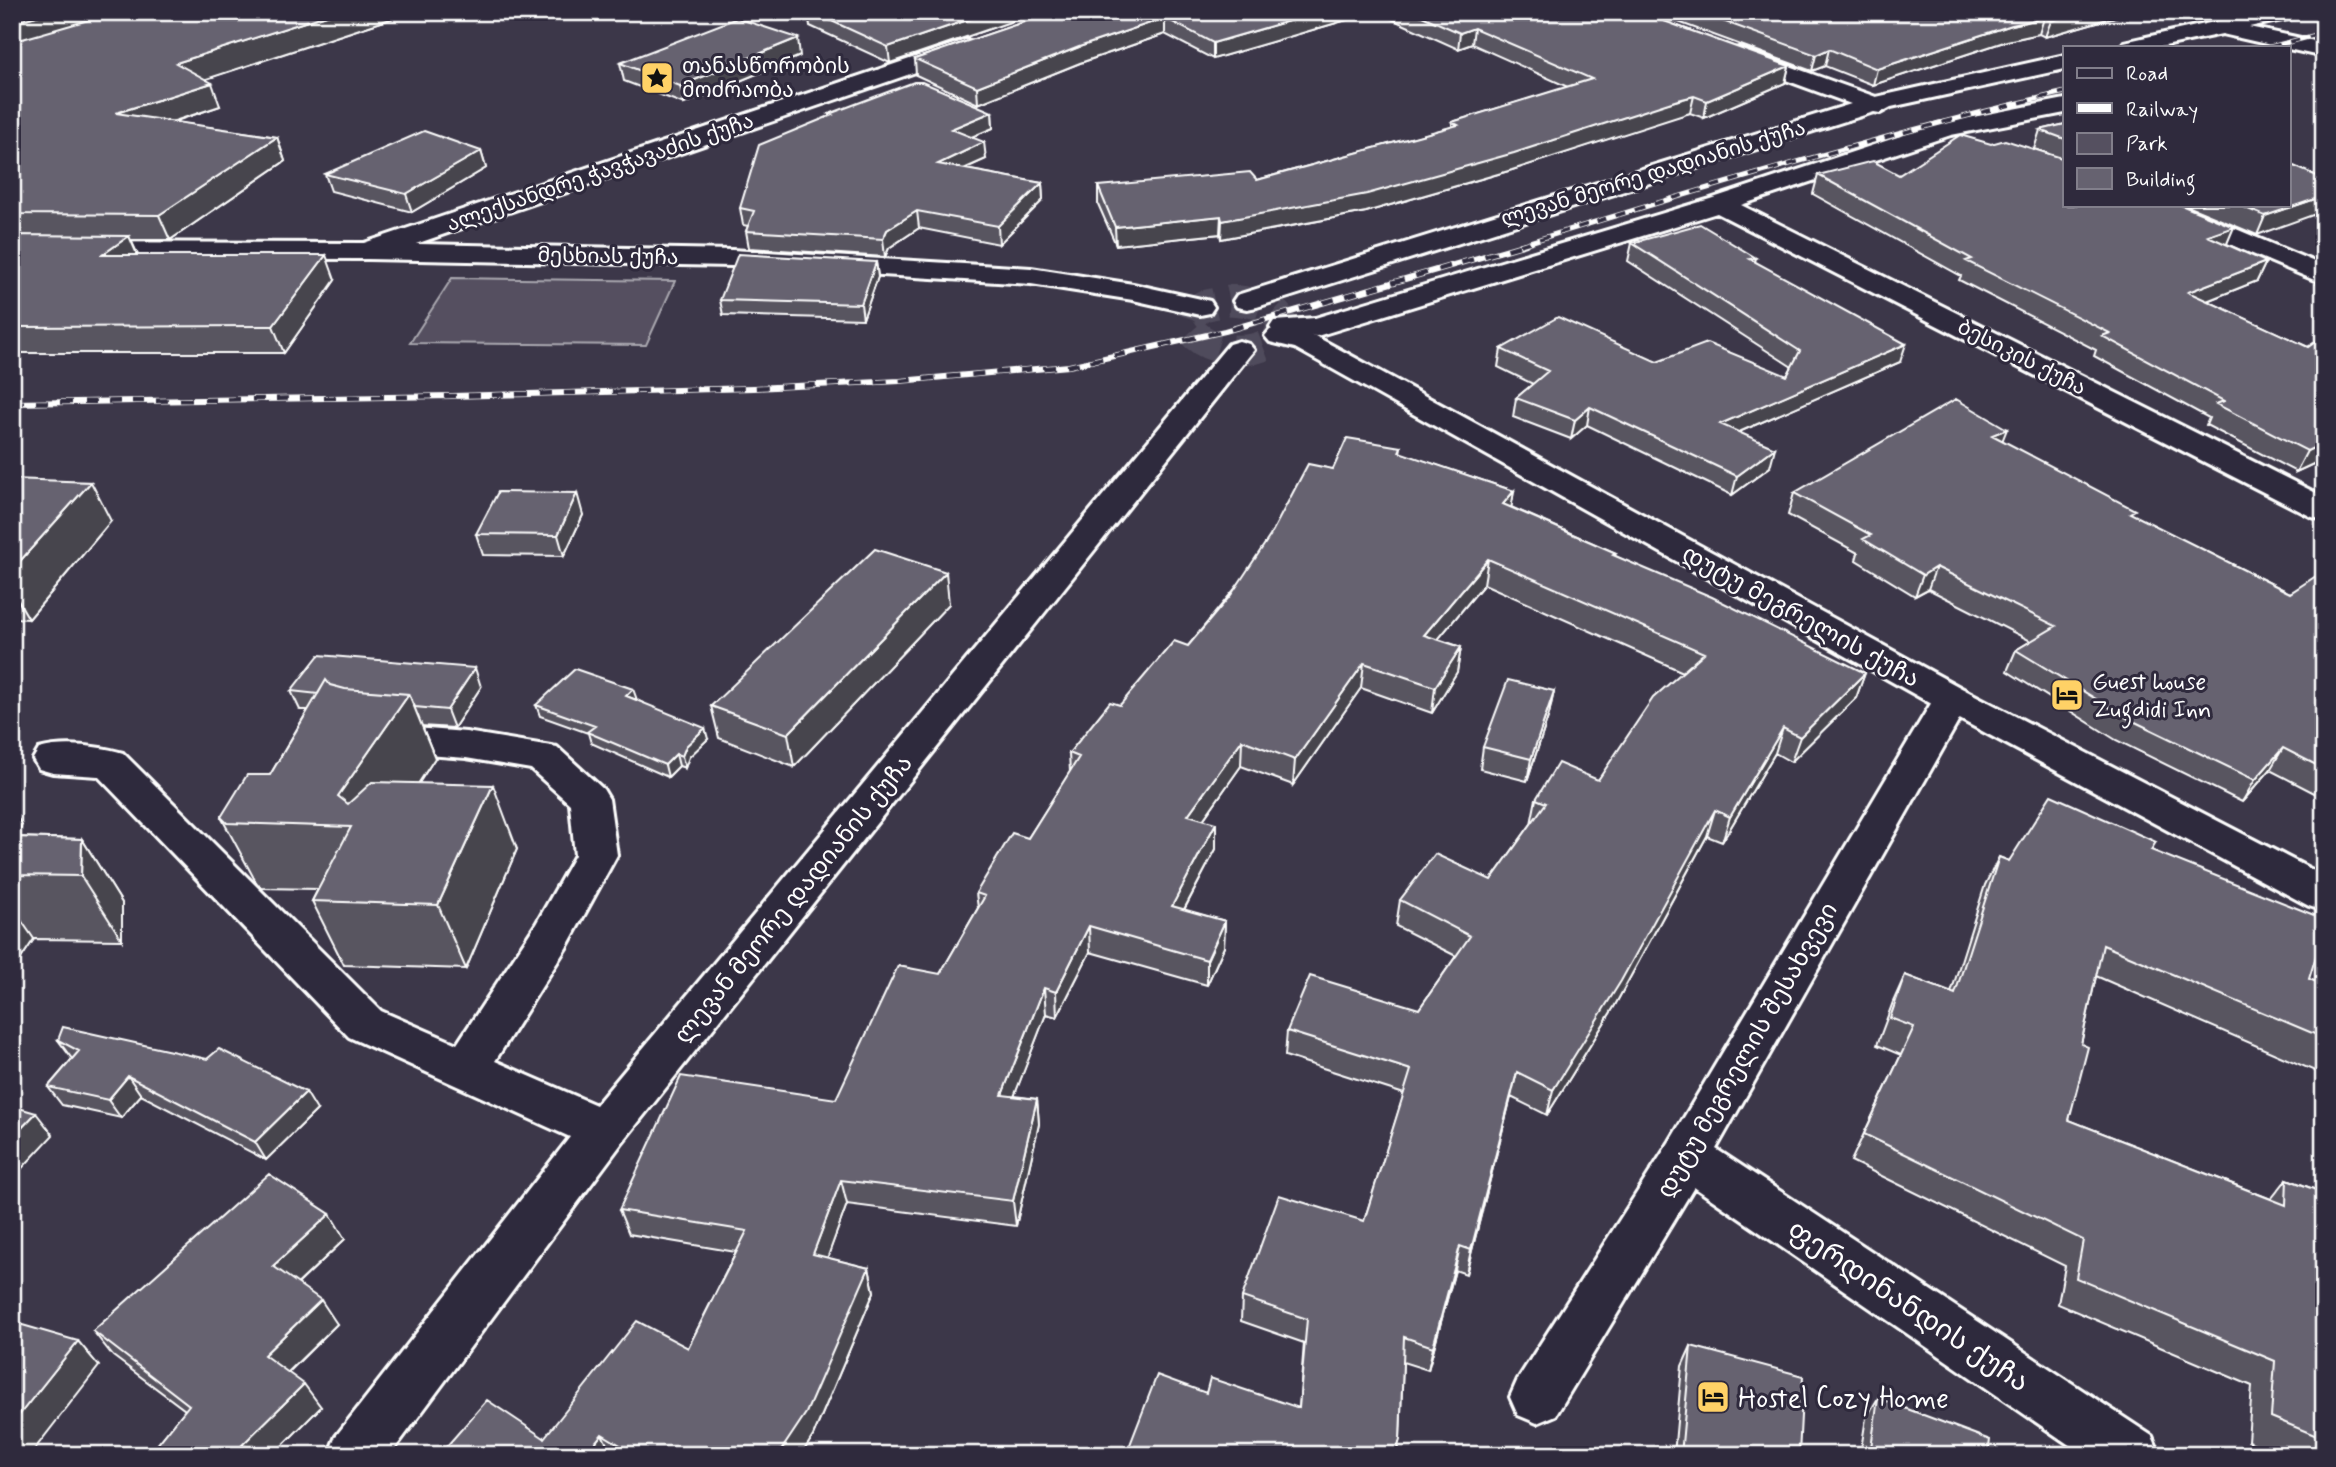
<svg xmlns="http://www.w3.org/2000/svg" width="2336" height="1467" viewBox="0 0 2336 1467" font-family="Mynerve,'Noto Sans Georgian',sans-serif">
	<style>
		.green { fill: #555060; stroke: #aaa8b0; stroke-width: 2 }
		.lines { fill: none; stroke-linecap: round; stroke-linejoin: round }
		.secondary-tunnel { stroke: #504b5b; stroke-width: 31; stroke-dasharray: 31 15; stroke-linecap: butt }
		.street-casing { stroke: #fff; stroke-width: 6 }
		.secondary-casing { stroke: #fff; stroke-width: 6 }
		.street { fill: #2f2a3d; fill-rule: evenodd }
		.secondary { fill: #2f2a3d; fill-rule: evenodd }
		.rail-far1-casing { stroke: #fff; stroke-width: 5 }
		.rail-casing { stroke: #fff; stroke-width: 6 }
		.rail-far1 { stroke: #2f2a3d; stroke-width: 3.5; stroke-dasharray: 10; stroke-linecap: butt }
		.rail { stroke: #2f2a3d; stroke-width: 4.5; stroke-dasharray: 12; stroke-linecap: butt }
		.wall { fill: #585460; stroke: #fff; stroke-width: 2 }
		.shaded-wall { fill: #47454e; stroke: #fff; stroke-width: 2 }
		.building { fill: #666270; stroke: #fff; stroke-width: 2 }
		.labels { text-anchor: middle; stroke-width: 6; stroke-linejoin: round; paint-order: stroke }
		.far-poi-label { font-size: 21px; fill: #fff; stroke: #2f2a3d; text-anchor: start }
		.far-street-label { font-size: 21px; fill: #fff; stroke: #2f2a3d }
		.street-label { font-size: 24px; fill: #fff; stroke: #2f2a3d }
		.poi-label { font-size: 24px; fill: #fff; stroke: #2f2a3d; text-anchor: start }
		.near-street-label { font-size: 28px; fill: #fff; stroke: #2f2a3d }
		.near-poi-label { font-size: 28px; fill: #fff; stroke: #2f2a3d; text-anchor: start }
	</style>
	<rect width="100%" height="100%" fill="#3c3749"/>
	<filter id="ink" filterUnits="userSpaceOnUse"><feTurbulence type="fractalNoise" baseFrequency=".0143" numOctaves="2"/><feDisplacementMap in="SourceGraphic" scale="14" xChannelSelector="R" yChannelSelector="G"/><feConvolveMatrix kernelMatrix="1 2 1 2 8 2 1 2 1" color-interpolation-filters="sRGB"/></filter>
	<g filter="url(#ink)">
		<path class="green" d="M452 278 675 281 646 345 410 343Z"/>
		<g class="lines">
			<path class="secondary-tunnel" d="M1230 300C1250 302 1274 303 1282 324L1279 336C1255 359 1203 353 1187 325L1190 315 1203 306Z"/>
			<defs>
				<path id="street" d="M2259 12H2299L2297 17 2249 27 2324 43V57L2222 34 2160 47H2121L2124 42Z
					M966 40 974 42 977 47 974 52 378 257 368 259 358 257 355 251 358 245Z
					M1739 48 1876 97 2065 55V69L1891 107 1880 113 1874 112 1257 307 1247 309 1237 307 1233 301 1237 295 1851 104 1731 60 1728 55 1731 50Z
					M2065 99V113L1951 135 1741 205 2324 497V520L2312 517 1717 213 1327 333 1317 336 1274 333 1270 327 1274 321 1315 318 1710 199 1937 124Z
					M2144 205H2179L2324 266V284L2148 210Z
					M1239 341 1249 344 1254 350 1249 356 621 1144 390 1455H328L336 1436 570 1137 349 1037 98 776 53 773 39 769 33 759 39 749C64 742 98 746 123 753L381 1011 457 1044 536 924 575 855 570 804 531 769 466 758 376 751 362 747 357 738 362 729 376 725 466 732 557 747 603 789 609 799 617 855 566 948 495 1061 596 1105 1229 344Z
					M1952 686 1965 690 1971 699 1716 1149 2152 1436 2160 1455H2084L1694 1187 1556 1415 1537 1423 1518 1415 1510 1397 1518 1379 1670 1141 1939 690Z"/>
				<path id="secondary" d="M12 242 368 243 732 250 1031 268 1133 284 1210 301 1214 307 1210 313 1200 315 1133 300 1031 284 732 266 368 259 12 258Z
					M1280 327 1315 336 1965 690 2324 876V911L2309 906 1939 708 1295 348 1270 342 1265 336 1270 330Z"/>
			</defs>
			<use href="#street" class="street-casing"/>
			<use href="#secondary" class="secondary-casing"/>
			<use href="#street" class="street"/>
			<use href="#secondary" class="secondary"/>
			<defs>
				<path id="rail-far1" d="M2270 47 2324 33
					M1520 245C1701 189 1881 135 2065 92"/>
				<path id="rail" d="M12 403 452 396 753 388 900 381 1069 366 1225 331 1526 244"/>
			</defs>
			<use href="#rail-far1" class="rail-far1-casing"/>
			<use href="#rail" class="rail-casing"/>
			<use href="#rail-far1" class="rail-far1"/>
			<use href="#rail" class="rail"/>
		</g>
		<path class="wall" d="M12 12H412L205 79 220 106 173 122 277 137 285 161 170 240H131L138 255 335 280 284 353H12Z
			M808 12H1039L890 63 810 26Z
			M1053 12H1374L1213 59 1165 34 1080 63 978 104 916 75 915 59Z
			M1376 12H1639L1789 66 1785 83 1704 118 1690 113 1675 117 1512 170 1366 212 1221 239 1220 234 1116 245 1098 204V186L1257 180 1452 127V122L1568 87 1472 44 1458 49Z
			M1651 12H2132L2045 37 2039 34 2007 41 1873 85 1825 66 1812 71Z
			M800 56 684 104 624 81 620 63Z
			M992 112 993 128 971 137 986 159 964 169 1042 183 1043 200 999 244 919 228 889 248 885 257 749 248 746 231 748 226 743 225 740 208 829 116V114Z
			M2065 124V205L2227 244 2266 262 2257 281 2207 301 2308 347 2324 336V459L2296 472 2206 425 2209 418 2094 356 2096 350 1959 280 1961 276 1813 194 1818 175H1899L1991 144 2049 154 2034 149 2040 130Z
			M481 151 486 168 412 212 331 191 325 174Z
			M2324 179 2257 235 2185 205H2289Z
			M1632 243 1756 258 1755 262 1900 362 1739 432 1770 467 1732 495 1587 425 1571 439 1513 417 1516 398 1533 384 1498 367 1501 349 1657 362 1787 376 1792 367 1628 261Z
			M876 262 878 277 863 319 723 315 720 300Z
			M2002 441 2133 515 2290 593 2324 576V798L2270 770 2242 802 2116 740 2007 671 2016 650 2031 641 1928 589 1915 596 1856 560 1858 553 1788 515 1794 493Z
			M1401 447 1400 453 1514 491 1511 507 1616 553 1615 556 1865 673 1856 698 1791 762 1775 753 1722 842 1707 836 1614 1007 1547 1115 1511 1097 1466 1274 1455 1270 1428 1370 1403 1362 1400 1439 1396 1455H1126L1206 1393 1299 1408 1304 1343 1241 1321 1242 1297 1364 1221 1404 1094 1285 1056 1287 1031 1419 1009 1456 956 1396 926 1400 900 1491 880 1531 824 1536 799 1598 780 1683 672 1484 584 1438 639 1461 647 1457 672 1432 713 1361 688 1293 785 1241 766 1203 820 1216 849 1184 910 1225 921 1224 947 1207 985 1090 952 1057 1017 1046 1014 1014 1096 1037 1099 1039 1124 1016 1226 847 1204 827 1258 869 1268 874 1292 813 1436 801 1455H439L544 1438 688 1348 736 1252 629 1234 619 1210 836 1099 940 974 978 908 976 893 1028 838 1070 772 1069 753 1120 705 1188 646 1333 469Z
			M12 479 111 521 29 619 12 618Z
			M583 515 564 556 483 555 476 534Z
			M949 604 794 767 719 738 711 706Z
			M481 687 454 728 422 726 435 758 419 783 517 849 466 969 344 965 312 901 318 889 261 888 256 882 221 817 270 775 308 710H300L291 691Z
			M1554 691 1549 714 1527 781 1480 769 1483 747Z
			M637 700 708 739 689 757 685 768 679 766 668 777 591 743 588 733 540 716 536 705Z
			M12 810 22 825 14 837 82 839 122 903V940L34 939 12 972Z
			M2151 850 2309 979 2324 985V1075L2096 976 2081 1044 2069 1120 2271 1199 2287 1179 2324 1193V1455H2279L2248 1441 2252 1386 2058 1304 2065 1266 1851 1161 1901 1055 1877 1045 1893 1002 1905 975 1951 993 1985 885 1999 857 2009 861Z
			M58 1040 317 1110 266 1160 141 1095 121 1118 62 1105 48 1087 72 1059Z
			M345 1239 298 1284 337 1324 288 1373 321 1407 273 1455H149L185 1410 113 1356 93 1331Z
			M1691 1346 1799 1455H1674L1682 1366Z
			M1878 1398 1988 1455H1860L1866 1418Z"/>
		<path class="shaded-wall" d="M50 12H133L12 49V23Z
			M336 12H412L185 86 176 63Z
			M991 12H1039L890 63 888 47Z
			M1320 12H1374L1213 59V43Z
			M2082 12H2132L2045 37 2051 21Z
			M1165 18V34L1080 63 978 104 977 87 1079 47Z
			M2044 18 2039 34 2007 41 1873 85 1877 69 2012 25Z
			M1474 28 1472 44 1458 49 1460 33Z
			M798 38 800 56 684 104 680 86Z
			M1829 49 1825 66 1812 71 1816 55Z
			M1789 66 1785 83 1704 118 1707 101Z
			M212 83 220 106 126 137 116 113Z
			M1694 96 1690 113 1512 170 1366 212 1221 239 1222 221Z
			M992 112 993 128 952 145 951 129Z
			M277 137 285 161 170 240 159 215Z
			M984 142 986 159 939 180 938 164Z
			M481 151 486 168 412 212 406 194Z
			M1042 183 1043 200 999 244 998 226Z
			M2324 196V211L2257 235 2265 216Z
			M917 211 919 228 889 248 885 257 883 239 887 230Z
			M1221 216 1220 234 1116 245 1115 227Z
			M2234 227 2226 246 2208 236Z
			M129 236 140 261 102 255Z
			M326 255 335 280 284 353 273 326Z
			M876 262 878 277 863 319 861 304Z
			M2266 262 2257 281 2179 312 2188 292Z
			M1906 344 1900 362 1716 442 1720 424Z
			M1590 407 1587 425 1571 439 1575 420Z
			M2007 429 1999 449 1992 435Z
			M2324 443V459L2296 472 2307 451Z
			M1775 448 1770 467 1732 495 1737 476Z
			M91 482 111 521 29 619 12 590V570Z
			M1514 491 1510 516 1503 504Z
			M577 493 583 515 564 556 558 535Z
			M1488 559 1484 584 1421 660 1424 635Z
			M1936 567 1928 589 1915 596 1923 575Z
			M946 572 949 604 794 767 788 734Z
			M1461 647 1457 672 1432 713 1435 687Z
			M1364 663 1361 688 1293 785 1295 760Z
			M475 668 481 687 454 728 447 710Z
			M1865 673 1856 698 1791 762 1800 737Z
			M633 689 637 700 626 696Z
			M1554 691 1549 714 1527 781 1531 759Z
			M409 694 435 758 368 860 338 796Z
			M705 728 708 739 689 757 685 768 682 756 686 746Z
			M1783 728 1775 753 1722 842 1730 817Z
			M1242 740 1241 766 1188 841V815Z
			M2283 748 2270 770 2242 802 2255 780Z
			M676 754 679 766 668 777 665 765Z
			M493 785 517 849 466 969 438 905Z
			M12 810 22 825 12 839Z
			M1715 810 1707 836 1614 1007 1547 1115 1553 1090Z
			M1216 823V849L1172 932V906Z
			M82 839 122 903V940L81 876Z
			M12 907 34 939 12 972Z
			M1225 921 1224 947 1207 985V960Z
			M1089 926 1090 952 1057 1017 1056 992Z
			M1044 988 1046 1014 1005 1120 1002 1095Z
			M1517 1072 1511 1097 1466 1274 1471 1250Z
			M128 1076 141 1095 121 1118 108 1100Z
			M306 1092 317 1110 266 1160 255 1142Z
			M1037 1099 1039 1124 1016 1226 1013 1201Z
			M36 1113 53 1135 12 1179V1138Z
			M841 1180 847 1204 820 1278 813 1254Z
			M330 1214 345 1239 290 1291 273 1266Z
			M1460 1246 1455 1270 1428 1370 1433 1347Z
			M869 1268 874 1292 813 1436 801 1455H778Z
			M321 1300 337 1324 281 1379 264 1355Z
			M78 1341 99 1366 30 1455H12V1424Z
			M304 1384 321 1407 273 1455H248L242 1445Z
			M602 1434 612 1455H585Z"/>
		<path class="building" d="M12 12H50L12 23Z
			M116 12H336L176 63 212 83 116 113 277 137 159 215 12 214V175L17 163H12V42Z
			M812 12H991L888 47Z
			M1053 12H1320L1213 43 1165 18 1079 47 977 87 915 59Z
			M1413 12H1639L1789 66 1707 101 1694 96 1678 100 1514 153 1367 194 1222 221 1221 216 1115 227 1098 186 1250 172 1257 180 1458 125 1452 122 1592 79 1474 28 1460 33Z
			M1698 12H2082L2051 21 2044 18 2012 25 1877 69 1829 49 1816 55Z
			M737 18 798 38 680 86 620 63Z
			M914 82H922L992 112 951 129 984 142 938 164 1042 183 998 226 917 211 887 230 883 239 746 231 754 211 740 208 759 145 832 115 829 114Z
			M2065 124V139L2040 130Z
			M424 131 481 151 406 194 325 174Z
			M1960 135 1991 144 2005 140 2065 159V205H2181L2234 227 2208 236 2266 262 2188 292 2308 347 2324 336V408L2320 411 2324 413V443L2307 451 2216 404 2224 401 2102 336 2110 333 1966 261 1972 259 1818 175 1873 161 1899 175Z
			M2289 164 2324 179V196L2265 216 2238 205H2289Z
			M1700 224 1756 258 1750 259 1906 344 1720 424 1775 448 1737 476 1590 407 1575 420 1516 398 1548 371 1501 349 1558 317 1657 362 1707 343 1787 376 1800 351 1632 243Z
			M12 235 129 236 102 255H326L273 326 12 327Z
			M738 254 876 262 861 304 720 300Z
			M1956 399 2007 429 1992 435 2135 510 2130 513 2290 593 2319 574 2324 576V769L2283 748 2255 780 2127 718 2016 650 2056 626 1936 567 1923 575 1863 539 1871 535 1794 493Z
			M1347 438 1401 447 1399 452 1514 491 1503 504 1616 553 1613 555 1712 597 1865 673 1800 737 1783 728 1730 817 1715 810 1621 981 1553 1090 1517 1072 1471 1250 1460 1246 1433 1347 1404 1337 1400 1439 1395 1455H1126L1157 1375 1206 1393 1210 1378 1299 1408 1307 1319 1242 1297 1279 1195 1364 1221 1411 1070 1287 1031 1310 976 1419 1009 1470 936 1400 900 1435 854 1491 880 1546 803 1536 799 1558 763 1598 780 1653 698 1704 653 1488 559 1424 635 1461 647 1435 687 1364 663 1295 760 1242 740 1188 815 1216 823 1172 906 1225 921 1207 960 1089 926 1056 992 1044 988 1002 1095 1037 1099 1013 1201 841 1180 813 1254 869 1268 806 1413 778 1455H637L602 1434 585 1455H439L487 1400 544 1438 637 1321 688 1348 747 1231 619 1210 681 1076 836 1099 898 966 940 974 985 896 976 893 1012 833 1028 838 1079 757 1069 753 1110 702 1120 705 1174 641 1188 646 1231 595 1270 536 1308 464 1333 469Z
			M12 479 91 482 12 570Z
			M498 492 577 493 558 535 476 534Z
			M875 549 946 572 788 734 711 706Z
			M319 655 475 668 447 710 415 707 409 694 345 689 330 685 326 680 318 694 291 691Z
			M575 669 633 689 626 696 705 728 686 746 682 756 676 754 665 765 587 732 595 726 536 705Z
			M326 680 330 685 345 689 409 694 338 796 348 804 372 782 493 785 438 905 312 901 351 827 227 823 221 817 247 775H270Z
			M1508 680 1554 691 1531 759 1483 747Z
			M2051 795 2156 842 2151 850 2324 919V930L2309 979 2324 985V1038L2103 945 2081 1044 2088 1047 2069 1120 2286 1205 2287 1179 2324 1193V1439L2271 1417 2275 1361 2076 1278 2083 1240 1864 1134 1914 1027 1890 1018 1905 975 1955 994 1999 857 2009 861Z
			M12 837 82 839 81 876 12 875Z
			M63 1027 207 1059 219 1049 306 1092 255 1142 128 1076 108 1100 48 1087 79 1051 58 1040Z
			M12 1106 36 1113 12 1138Z
			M269 1174 330 1214 273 1266 321 1300 264 1355 304 1384 242 1445 253 1449 248 1455H149L189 1405 93 1331Z
			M12 1322 78 1341 12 1424Z
			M1691 1346 1803 1376 1799 1455H1681Z
			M1878 1398 1990 1440 1988 1455H1870Z"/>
	</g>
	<defs>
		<symbol id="sight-square" viewBox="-11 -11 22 22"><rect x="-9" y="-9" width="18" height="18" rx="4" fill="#ffd166" stroke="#2f2a3d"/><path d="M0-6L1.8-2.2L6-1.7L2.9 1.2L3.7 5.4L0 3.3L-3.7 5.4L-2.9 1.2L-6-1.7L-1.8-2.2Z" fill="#111"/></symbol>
		<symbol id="hotel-square" viewBox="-11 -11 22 22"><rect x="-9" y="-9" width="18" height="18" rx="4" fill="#ffd166" stroke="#2f2a3d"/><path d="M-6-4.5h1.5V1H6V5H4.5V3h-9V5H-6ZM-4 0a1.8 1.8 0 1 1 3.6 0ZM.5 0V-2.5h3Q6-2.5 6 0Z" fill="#111"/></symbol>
	</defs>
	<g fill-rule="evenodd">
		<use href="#sight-square" x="638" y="59" width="38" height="38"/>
		<use href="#hotel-square" x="2048" y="676" width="38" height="38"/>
		<use href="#hotel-square" x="1694" y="1378" width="38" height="38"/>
	</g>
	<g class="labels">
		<g class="far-poi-label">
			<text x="682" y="73">თანასწორობის<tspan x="682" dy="24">მოძრაობა</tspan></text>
		</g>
		<g class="far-street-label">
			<text transform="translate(600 172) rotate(-19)" y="7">ალექსანდრე ჭავჭავაძის ქუჩა</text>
			<text transform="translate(1653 173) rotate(-17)" y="7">ლევან მეორე დადიანის ქუჩა</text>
			<text transform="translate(608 256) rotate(1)" y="7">მესხიას ქუჩა</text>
			<text transform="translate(2022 357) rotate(27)" y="7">ბესიკის ქუჩა</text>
		</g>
		<g class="street-label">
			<text transform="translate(1801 616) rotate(29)" y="8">დუტუ მეგრელის ქუჩა</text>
			<text transform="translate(793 899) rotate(-51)" y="8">ლევან მეორე დადიანის ქუჩა</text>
			<text transform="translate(1747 1050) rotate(-60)" y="8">დუტუ მეგრელის შესახვევი</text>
		</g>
		<g class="poi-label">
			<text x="2092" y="689">Guest house<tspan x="2092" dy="28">Zugdidi Inn</tspan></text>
		</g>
		<g class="near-street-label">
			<text transform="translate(1909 1305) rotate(34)" y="10">ფერდინანდის ქუჩა</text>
		</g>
		<g class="near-poi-label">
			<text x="1738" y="1407">Hostel Cozy Home</text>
		</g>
	</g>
	<rect width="2336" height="1467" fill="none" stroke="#2f2a3d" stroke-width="42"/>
	<rect x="21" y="21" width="2294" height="1425" fill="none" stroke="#fff" stroke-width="2.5" filter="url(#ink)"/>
	<rect x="2063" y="46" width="228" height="161" fill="#2f2a3d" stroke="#827f8b" stroke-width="2"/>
	<rect x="2077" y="68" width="35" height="10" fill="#2f2a3d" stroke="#827f8b" stroke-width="2"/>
	<text x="2126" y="80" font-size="21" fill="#ffffff">Road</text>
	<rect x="2077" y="103" width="35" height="10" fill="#ffffff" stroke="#827f8b" stroke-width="2"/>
	<text x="2126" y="116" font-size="21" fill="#ffffff">Railway</text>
	<rect x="2077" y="133" width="35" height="21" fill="#555060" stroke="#827f8b" stroke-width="2"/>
	<text x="2126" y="150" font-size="21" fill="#ffffff">Park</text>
	<rect x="2077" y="168" width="35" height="21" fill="#666270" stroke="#827f8b" stroke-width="2"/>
	<text x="2126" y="186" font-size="21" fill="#ffffff">Building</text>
</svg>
